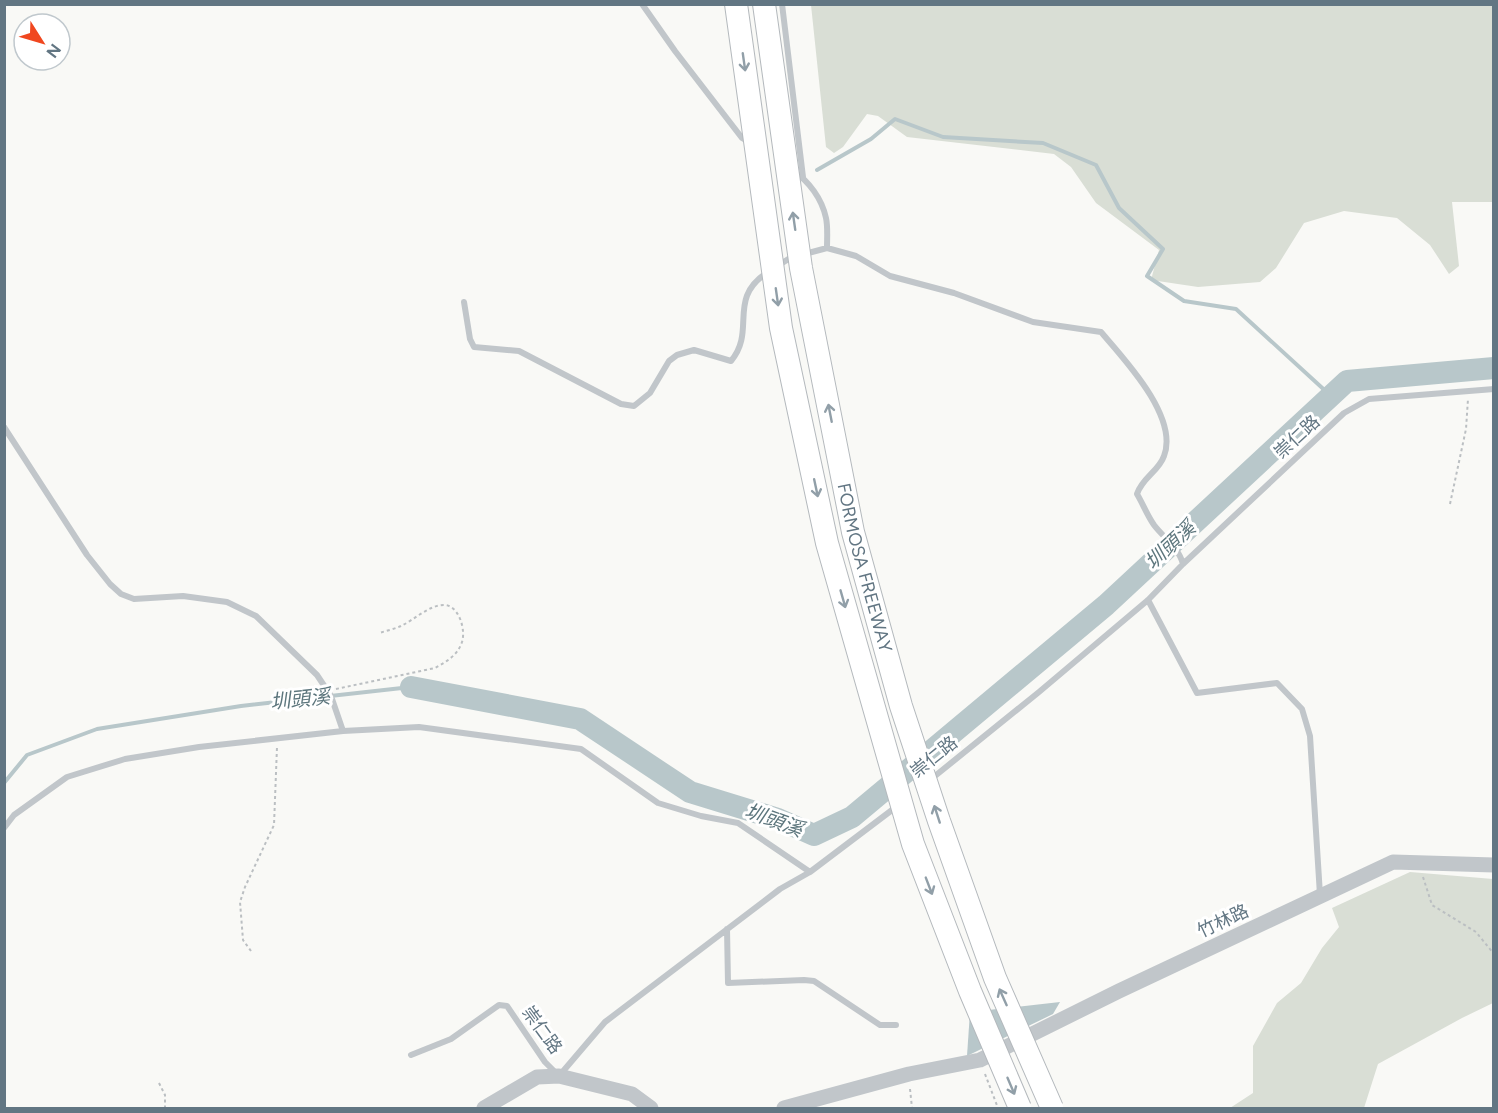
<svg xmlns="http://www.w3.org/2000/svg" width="1498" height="1113" viewBox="0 0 1498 1113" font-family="Figtree,'Noto Sans TC',sans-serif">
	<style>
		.green { fill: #d9ded5 }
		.water { fill: #b8c7ca }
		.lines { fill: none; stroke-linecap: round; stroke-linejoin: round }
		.stream { stroke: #b8c7ca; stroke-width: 4 }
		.river { stroke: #b8c7ca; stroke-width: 22 }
		.path { stroke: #bbbfc2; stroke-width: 2; stroke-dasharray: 3 3; stroke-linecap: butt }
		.service { stroke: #c1c6ca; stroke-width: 6 }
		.tertiary { stroke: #c1c6ca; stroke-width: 15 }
		.motorway-bridge-casing { stroke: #b4b9bd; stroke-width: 24; stroke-linecap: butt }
		.motorway-bridge { stroke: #fff; stroke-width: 22 }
		.oneway { stroke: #919fa8 }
		.labels { text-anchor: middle; stroke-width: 6; stroke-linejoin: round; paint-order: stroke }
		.street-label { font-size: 18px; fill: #627683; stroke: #fff }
		.water-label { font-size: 20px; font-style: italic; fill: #5d767d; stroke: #fff }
	</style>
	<rect width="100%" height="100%" fill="#f9f9f6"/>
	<path class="green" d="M811 5H1493V202H1452L1459 266 1449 274 1430 245 1397 218 1344 211 1304 223 1276 268 1260 282 1198 287 1151 280 1159 250 1096 203 1071 167 1054 154 907 137 878 116 867 114 843 147 834 153 826 147Z
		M1410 872 1493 879V1003L1462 1018 1378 1064 1364 1108H1230L1253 1093V1046L1277 1003 1301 983 1322 948 1339 927 1332 908Z"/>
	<path class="water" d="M1060 1002 1053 1014 967 1056 970 1012Z"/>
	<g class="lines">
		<path class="stream" d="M817 170 871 139 895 119 943 137 1043 143 1096 165 1119 208 1163 249 1147 276 1184 301 1236 309 1331 396
			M4 783 27 755 97 729 241 706 411 687"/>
		<path class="river" d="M411 687 580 719 690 792 778 819 814 835 852 817 1106 605 1347 381 1494 368"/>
		<path class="path" d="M1450 504 1466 429 1468 399
			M336 689 435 668C446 662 458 655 462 642 466 630 459 605 444 605 429 605 414 620 401 626 394 629 386 631 379 633
			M1423 877 1432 905 1476 932 1494 954
			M251 951 243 940 240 902 245 887 274 825 277 747
			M985 1074 998 1108
			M159 1083 165 1095V1108
			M910 1089 912 1108"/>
		<path class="service" d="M642 4 675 51 742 138 749 142
			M782 4 803 177
			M793 171C809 181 822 199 826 218 828 227 827 238 827 248
			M779 265 790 258 827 248 856 256 890 276 954 293 1033 322 1101 332C1125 360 1179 417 1164 456 1159 471 1142 478 1137 494 1143 504 1147 515 1154 525 1163 537 1179 548 1183 564
			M464 302 470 339 474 347 519 351 621 404 634 406 650 393 669 361 677 355 694 350 731 361C757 330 726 299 768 272
			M4 427 87 555 110 584 121 594 134 599 183 596 227 602 256 616 317 675 331 696 343 731
			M1148 600 1197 693 1277 683 1302 709 1310 736 1320 895
			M930 780 1039 692 1148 600 1183 564 1344 413 1369 399 1494 389
			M4 828 14 815 67 777 125 759 199 747 343 731 419 727 581 749 658 803 701 816 738 823 810 872
			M727 929 728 983 804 980 814 981 880 1025H896
			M411 1055 451 1039 499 1005 507 1006 545 1062 559 1076 605 1022 780 889 810 872 896 807"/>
		<path class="tertiary" d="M484 1108 537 1077 559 1076 632 1094 651 1108
			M784 1108 909 1074 980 1060 1119 991 1393 862 1494 865"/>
		<defs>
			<g id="motorway-bridge">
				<path d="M736 4 781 328 827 543 913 844 970 991 1020 1108"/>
				<path id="s1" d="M764 4 801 268 853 532 901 706 939 821 995 978 1052 1108"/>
			</g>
		</defs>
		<use href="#motorway-bridge" class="motorway-bridge-casing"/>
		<use href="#motorway-bridge" class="motorway-bridge"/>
	</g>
	<defs><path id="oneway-shaft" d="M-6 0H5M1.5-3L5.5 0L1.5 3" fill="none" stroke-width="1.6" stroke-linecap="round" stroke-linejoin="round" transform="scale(1.5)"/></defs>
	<g class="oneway">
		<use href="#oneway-shaft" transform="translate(744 62) rotate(82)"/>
		<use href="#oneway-shaft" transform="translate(794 221) rotate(-98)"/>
		<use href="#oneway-shaft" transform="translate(777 297) rotate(82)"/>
		<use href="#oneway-shaft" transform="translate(830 413) rotate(-101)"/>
		<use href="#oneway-shaft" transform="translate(816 488) rotate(78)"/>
		<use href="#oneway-shaft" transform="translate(843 599) rotate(74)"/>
		<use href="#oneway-shaft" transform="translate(937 814) rotate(-108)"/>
		<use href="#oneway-shaft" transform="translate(929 886) rotate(69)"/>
		<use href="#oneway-shaft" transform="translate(1003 997) rotate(-114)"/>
		<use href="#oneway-shaft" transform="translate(1011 1086) rotate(67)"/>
	</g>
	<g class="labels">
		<g class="street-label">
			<text transform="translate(1297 437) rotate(-43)" y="6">崇仁路</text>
			<text dy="6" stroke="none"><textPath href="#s1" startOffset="573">FORMOSA FREEWAY</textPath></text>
			<text transform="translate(934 757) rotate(-39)" y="6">崇仁路</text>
			<text transform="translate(1223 921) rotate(-25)" y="6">竹林路</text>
			<text transform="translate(542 1030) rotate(54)" y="6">崇仁路</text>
		</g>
		<g class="water-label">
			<text transform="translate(1170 545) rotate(-43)" y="7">圳頭溪</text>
			<text transform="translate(300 699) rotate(-6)" y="7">圳頭溪</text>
			<text transform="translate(774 820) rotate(20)" y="7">圳頭溪</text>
		</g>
	</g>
	<rect width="1498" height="1113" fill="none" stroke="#627683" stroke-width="12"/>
	<g transform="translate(42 42) rotate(127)"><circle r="28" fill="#ffffff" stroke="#c0c8cd" stroke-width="1.5"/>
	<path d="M0-4.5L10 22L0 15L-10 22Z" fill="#f0471f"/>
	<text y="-9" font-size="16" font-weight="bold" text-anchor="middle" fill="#627683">N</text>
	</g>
</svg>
